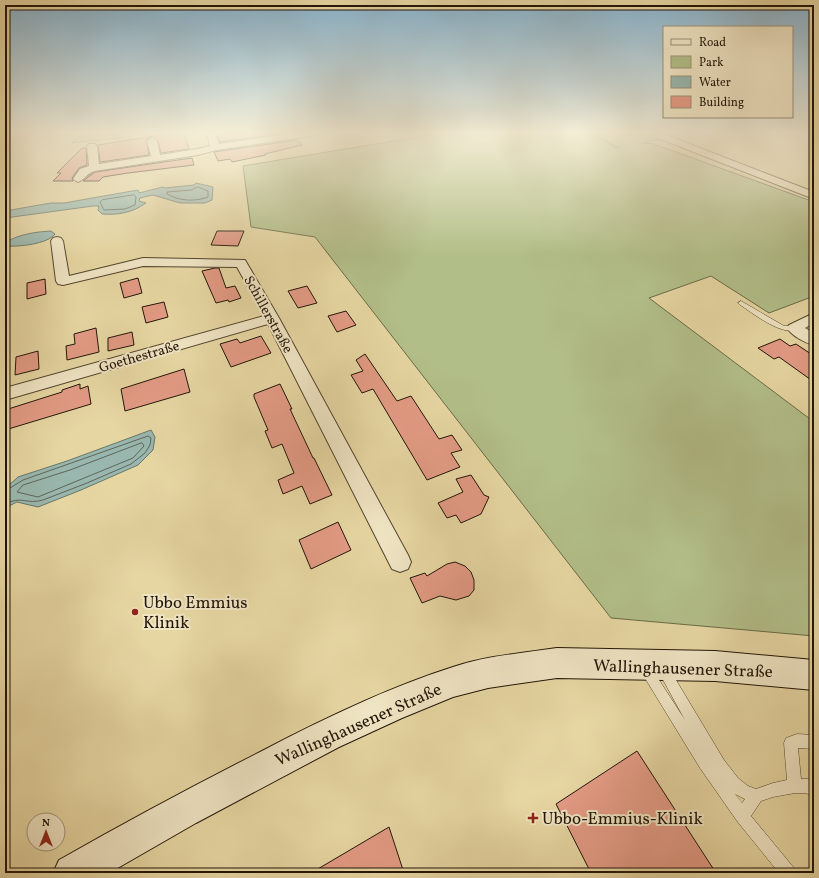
<svg xmlns="http://www.w3.org/2000/svg" width="819" height="878" viewBox="0 0 819 878" font-family="Vollkorn,serif">
	<style>
		.green { fill: #b2be88; stroke: #6a6a48 }
		.water { fill: #99b7ae; stroke: #69766b }
		.lines { fill: none; stroke-linecap: round; stroke-linejoin: round }
		.shore { stroke: #5e665a; stroke-width: 1 }
		.building { fill: #e39b85; stroke: #221507 }
		.lane-casing { stroke: #53452e; stroke-width: 1 }
		.street-casing { stroke: #53452e; stroke-width: 2 }
		.secondary-casing { stroke: #221507; stroke-width: 2 }
		.lane { fill: #efe4c3; fill-rule: evenodd }
		.street { fill: #efe4c3; fill-rule: evenodd }
		.secondary { fill: #efe4c3; fill-rule: evenodd }
		.poi-dot { fill: #8f2418; stroke: #efe4c3; stroke-width: 1.5 }
		.labels { text-anchor: middle; stroke-width: 4; stroke-linejoin: round; paint-order: stroke }
		.street-label { font-size: 14px; fill: #221507; stroke: #efe4c3 }
		.near-poi-label { font-size: 17px; fill: #221507; stroke: #efe4c3; text-anchor: start }
		.near-street-label { font-size: 17px; fill: #221507; stroke: #efe4c3 }
	</style>
	<rect width="100%" height="100%" fill="#e6d6a2"/>
	<filter id="stains"><feTurbulence type="fractalNoise" baseFrequency=".005" numOctaves="4"/><feColorMatrix values="0 0 0 0 .2 0 0 0 0 .09 0 0 0 0 .02 0 0 0 .5 -.17"/></filter>
	<radialGradient id="worn" r=".72"><stop offset=".6" stop-color="#630" stop-opacity="0"/><stop offset="1" stop-color="#630" stop-opacity=".3"/></radialGradient>
	<path class="green" d="M108 133H118L120 138 72 143 78 137Z
		M442 133H589L617 148H619L592 133H682L639 144 651 143 814 202V296L769 313 711 276 649 298 814 422V636L611 618 315 237 251 227 243 166Z"/>
	<path class="water" d="M196 183 213 187 212 200 205 203H180L153 195 140 198 139 201 146 203C132 213 118 215 102 214L98 210 99 206H93L5 218V211L51 203H64L138 190 139 193 163 187 165 188 194 185Z
		M51 231 55 234C48 244 18 247 7 246L6 242C20 234 35 232 51 231Z
		M151 430 155 437 153 450 138 465 81 490 38 507 17 502 5 508V487H7L18 477 67 461Z"/>
	<g class="lines">
		<path class="shore" d="M198 187 208 191V197C195 202 179 201 167 194V192L191 190Z
			M134 195 136 197 135 205 125 209 104 210 100 202 102 200Z
			M142 443 144 446 133 458 38 497 17 492 23 485 70 470Z
			M5 491 23 480 148 436 151 438 150 445 145 453 131 464 87 483 43 500C26 505 23 495 5 504"/>
	</g>
	<path class="building" d="M173 133H184L189 149 161 153 158 141 151 137 146 140 149 155 100 162 98 145Z
		M216 133H289L220 142Z
		M297 140 302 145 265 154 266 155 232 162 230 159 218 161 214 152Z
		M82 148H86L87 165 79 168 72 178 73 181H53L61 173H57Z
		M192 158 194 165 128 173 103 177 99 181H83L95 172Z
		M217 231H244L238 246 211 245Z
		M215 268H219L226 288 235 286 241 298 229 302 228 300 216 303 202 271Z
		M138 278 142 293 124 298 120 283Z
		M45 279 46 294 27 299V283Z
		M307 286 317 303 298 308 288 291Z
		M164 302 168 317 146 323 142 307Z
		M346 311 356 325 337 332 328 316Z
		M96 328 99 352 67 360 66 346 75 344 74 334Z
		M132 332 134 345 108 351V338Z
		M261 336 271 353 231 367 220 344 237 339 240 343Z
		M780 339 790 346 796 344 814 356V382L779 357 774 359 758 348Z
		M38 351 39 369 15 375 16 357Z
		M365 354 397 401 411 396 439 439 452 435 462 450 451 453 460 467 427 480 373 389 362 393 351 375 363 371 356 360Z
		M184 369 190 392 125 411 121 389Z
		M80 384V389L88 386 91 404 5 430V410L62 392V390Z
		M280 384 292 409H290L313 458H314L332 495 310 504 302 486 283 494 278 480 294 473 282 444 272 448 265 431 268 430 254 397V394Z
		M471 475 484 495 489 497 481 514 461 523 456 515 447 518 438 503 463 492 456 479Z
		M338 522 351 550 311 569 299 540Z
		M455 562 465 566 471 572 474 580V590L469 596 456 600 440 596 422 603 410 578 425 573 427 576 447 564Z
		M637 751 716 873H591L556 804Z
		M389 827 404 873H311Z"/>
	<g class="lines">
		<defs>
			<path id="lane" d="M741 301 784 326H794L798 328C785 339 751 312 739 304L738 303Z
				M663 663 667 665 724 760 738 778 748 786 756 789 773 783 787 780 784 743 786 738 797 734 814 735V749L798 748 801 779H808L814 782V797L806 793H795L773 797 761 801 751 816 794 868 797 873H779L737 821 700 768 640 670 642 666 646 664 650 666 685 720 657 669 659 665ZM735 794 745 799 742 803Z"/>
			<path id="street" d="M207 133H215L219 144 297 133H315L311 136 216 150 198 155 95 171C85 174 85 180 78 182L73 179 80 169 89 166 87 146 89 144H95L97 146 99 164 151 156 147 141 152 138 157 141 160 155 197 149 210 146Z
				M661 133 814 192V199L658 138 657 136 658 134Z
				M57 237 61 238 63 241 69 276 143 258 245 260 279 318 408 555 411 562 408 569 400 572 392 569 268 324 5 400V388L264 316 237 267 143 266 63 285 58 284 56 281 51 241 53 238Z
				M814 313V323L805 328 814 333V345C805 343 792 336 787 328L789 325Z"/>
			<path id="secondary" d="M557 648 715 651 814 660V690L715 681 557 678 488 688 453 697 402 718 339 747 196 823 109 873H53L59 860C126 822 193 786 262 751 323 719 387 688 453 667 486 656 522 653 557 648Z"/>
		</defs>
		<use href="#lane" class="lane-casing"/>
		<use href="#street" class="street-casing"/>
		<use href="#secondary" class="secondary-casing"/>
		<use href="#lane" class="lane"/>
		<use href="#street" class="street"/>
		<use href="#secondary" class="secondary"/>
	</g>
	<linearGradient id="sky" x2="0" y2="1"><stop stop-color="#88b5d1"/><stop offset="0.52" stop-color="#f4edd5"/><stop offset="1" stop-color="#f4edd5" stop-opacity="0"/></linearGradient>
	<rect width="819" height="255" fill="url(#sky)"/>
	<g class="poi-dot">
		<circle cx="135" cy="612" r="4"/>
		<path d="M531 812h4v4h4v4h-4v4h-4v-4h-4v-4h4z"/>
	</g>
	<g class="labels">
		<g class="street-label">
			<text transform="translate(269 314) rotate(61)" y="5">Schillerstraße</text>
			<text transform="translate(139 356) rotate(-16)" y="5">Goethestraße</text>
		</g>
		<g class="near-poi-label">
			<text x="143" y="608">Ubbo Emmius<tspan x="143" dy="20">Klinik</tspan></text>
			<text x="542" y="824">Ubbo-Emmius-Klinik</text>
		</g>
		<g class="near-street-label">
			<text transform="translate(683 668) rotate(2)" y="6">Wallinghausener Straße</text>
			<text transform="translate(358 724) rotate(-24)" y="6">Wallinghausener Straße</text>
		</g>
	</g>
	<rect width="819" height="878" fill="none" stroke="#e6d6a2" stroke-width="20"/>
	<rect x="6" y="6" width="807" height="866" fill="none" stroke="#221507" stroke-width="2"/>
	<rect x="10" y="10" width="799" height="858" fill="none" stroke="#221507"/>
	<rect x="663" y="26" width="130" height="92" fill="#efe4c3" stroke="#9d9178"/>
	<rect x="671" y="39" width="20" height="6" fill="#efe4c3" stroke="#9d9178"/>
	<text x="699" y="46" font-size="12" fill="#221507">Road</text>
	<rect x="671" y="56" width="20" height="12" fill="#b2be88" stroke="#9d9178"/>
	<text x="699" y="66" font-size="12" fill="#221507">Park</text>
	<rect x="671" y="76" width="20" height="12" fill="#99b7ae" stroke="#9d9178"/>
	<text x="699" y="86" font-size="12" fill="#221507">Water</text>
	<rect x="671" y="96" width="20" height="12" fill="#e39b85" stroke="#9d9178"/>
	<text x="699" y="106" font-size="12" fill="#221507">Building</text>
	<g transform="translate(46 832)"><circle r="19" fill="#efe4c3" stroke="#9d9178"/>
	<path d="M0-3L7 15L0 10L-7 15Z" fill="#8f2418"/>
	<text y="-6" font-size="11" font-weight="bold" text-anchor="middle" fill="#221507">N</text>
	</g>
	<rect width="100%" height="100%" filter="url(#stains)"/>
	<rect width="100%" height="100%" fill="url(#worn)"/>
</svg>
